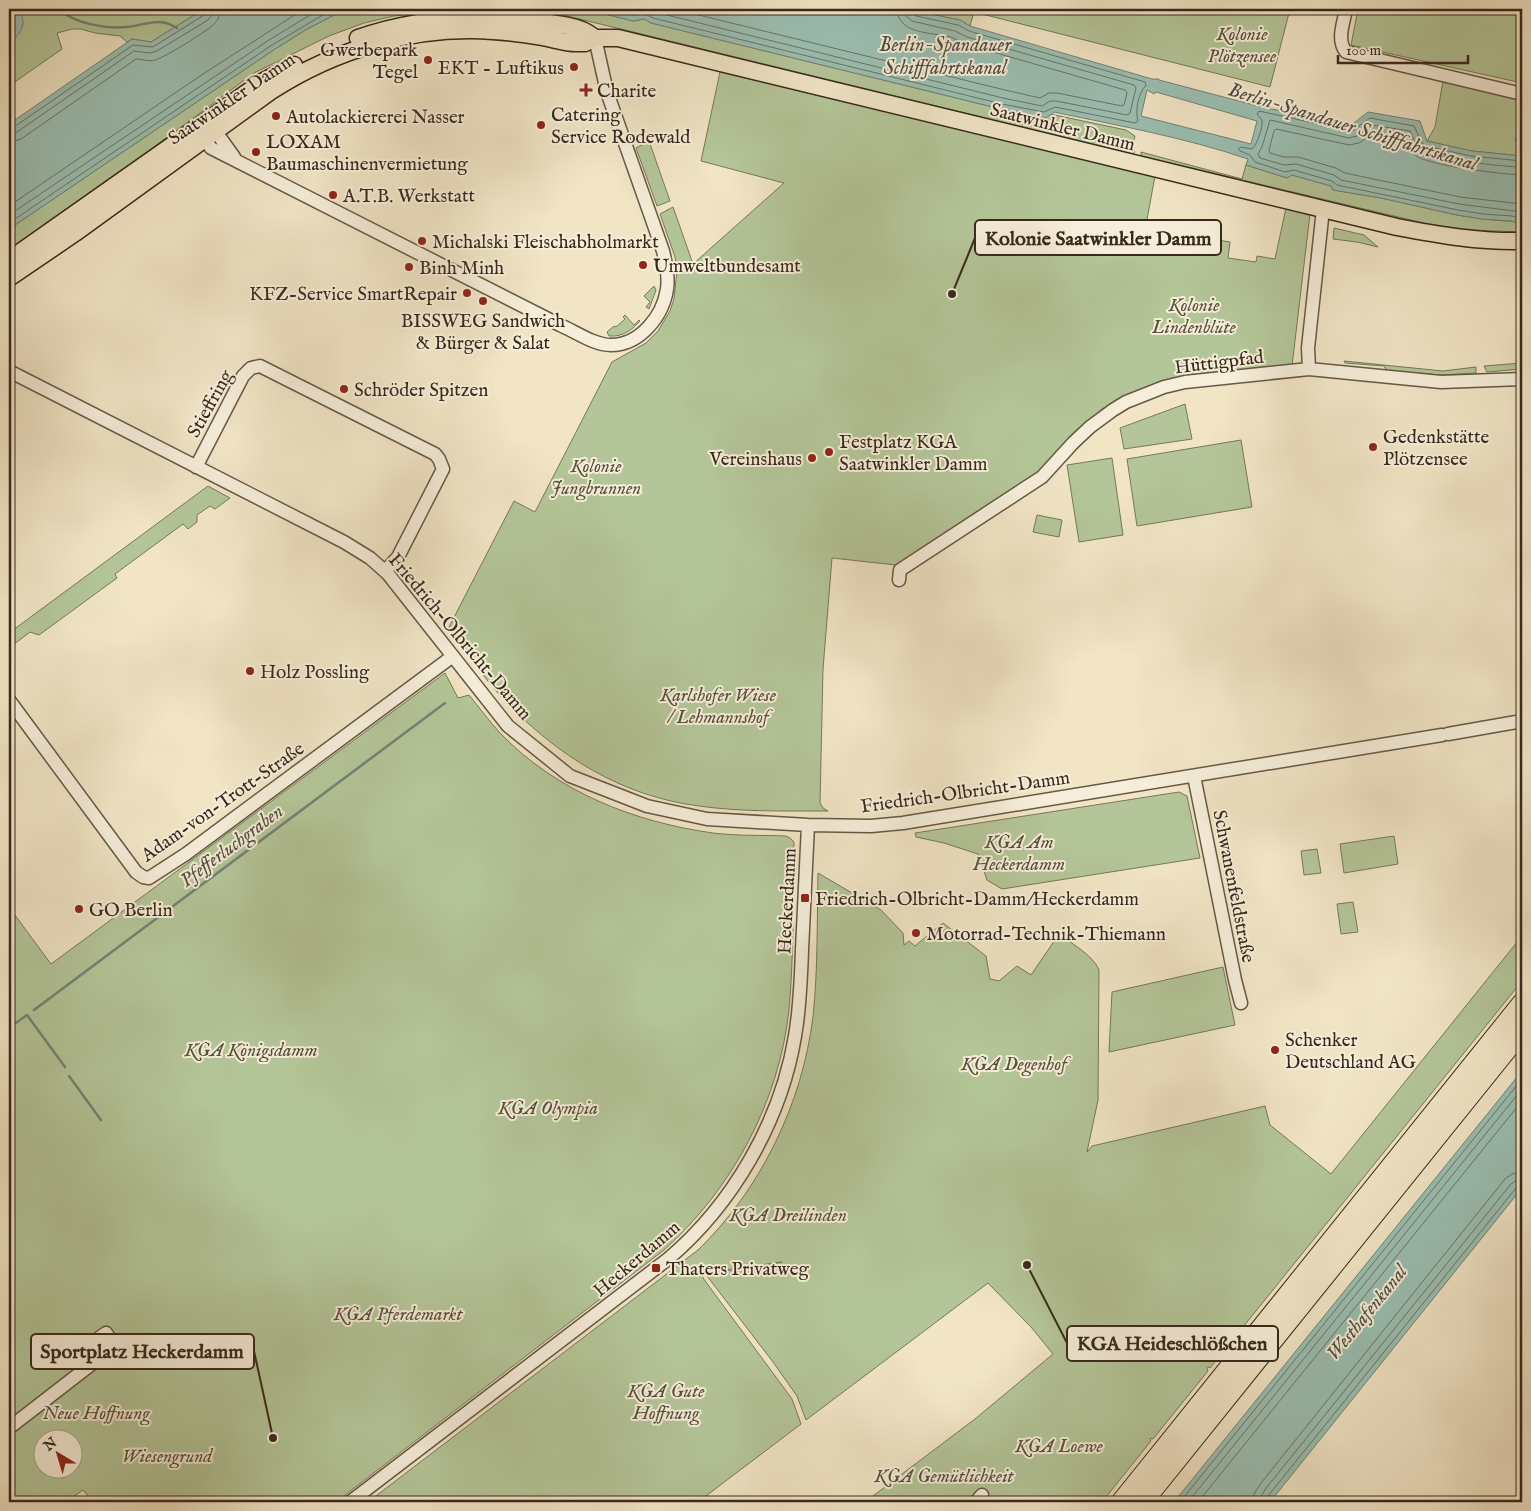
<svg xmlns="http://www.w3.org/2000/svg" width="1531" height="1511" viewBox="0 0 1531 1511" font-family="'IM FELL English',serif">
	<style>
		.green { fill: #b4c699; stroke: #76785a; fill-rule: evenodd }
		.water { fill: #9bbfb2; stroke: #738376; fill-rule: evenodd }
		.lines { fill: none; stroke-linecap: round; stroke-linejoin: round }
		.shore { stroke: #6a7466; stroke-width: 1 }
		.stream { stroke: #738376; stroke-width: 2.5 }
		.minor-casing { stroke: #665846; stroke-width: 15 }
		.major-casing { stroke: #38291b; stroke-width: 19 }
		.highway-casing { stroke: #38291b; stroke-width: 21 }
		.minor { stroke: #f6eeda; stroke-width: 12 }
		.major { stroke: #f1e5c6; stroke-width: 16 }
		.highway { stroke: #f1e5c6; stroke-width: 19 }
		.poi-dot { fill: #8f2418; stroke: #f6eeda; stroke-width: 2 }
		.labels { text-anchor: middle; stroke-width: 4; stroke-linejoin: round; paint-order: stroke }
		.park-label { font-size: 19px; font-style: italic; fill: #57503a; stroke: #f6eeda }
		.poi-label { font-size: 19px; fill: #38291b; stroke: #f6eeda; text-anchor: start }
		.street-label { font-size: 19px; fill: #38291b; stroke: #f6eeda }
		.water-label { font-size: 20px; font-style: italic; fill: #514e41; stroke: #f6eeda }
		.leader { fill: none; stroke: #38291b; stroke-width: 2 }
		.callout-dot { fill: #38291b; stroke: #f6eeda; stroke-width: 2 }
		.callout { fill: #f6eeda; stroke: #38291b; stroke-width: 2 }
		.callout-label { font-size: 20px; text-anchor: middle; font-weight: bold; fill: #38291b }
	</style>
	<rect width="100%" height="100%" fill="#f1e5c6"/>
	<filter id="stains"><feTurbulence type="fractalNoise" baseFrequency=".004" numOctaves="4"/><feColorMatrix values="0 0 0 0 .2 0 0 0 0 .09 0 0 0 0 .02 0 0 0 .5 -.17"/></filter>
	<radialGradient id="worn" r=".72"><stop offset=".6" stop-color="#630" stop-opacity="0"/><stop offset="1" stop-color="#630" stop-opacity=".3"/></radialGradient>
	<path class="green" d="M9 9H204L151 42 132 39 127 42 120 36 95 33 81 29H72L57 33 62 49 9 86Z
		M346 9H473L394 16 364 23 329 36 254 73 123 170 9 250V229L275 49 307 29Z
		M507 9H585L633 21 644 19 651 23 1001 109 1046 118 1050 114 1126 130 1135 136 1131 150 1135 151 1133 154 551 12Z
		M905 9H1290L1270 87 974 12 970 26 960 20Z
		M1358 9H1522V83L1351 45Z
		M720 72 1155 176 1143 241 1198 255 1200 248H1204L1205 238 1230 242 1228 258 1256 262 1257 256 1275 259 1286 208 1310 214 1292 366 1187 376 1145 388 1122 397 1102 409 1070 438 1038 472 896 565 832 558 823 669 820 803 823 808 828 811C785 811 741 812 699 806 621 796 558 756 504 700 484 678 466 652 448 629L514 501 535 512 612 362 646 343 658 331 670 311 674 299 677 270 675 257 660 214 673 207 693 264 784 183 701 161Z
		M1443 81 1522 99V122L1515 140H1520L1522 146V156L1472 151 1427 141 1435 127Z
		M649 141 670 201 657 206 636 148Z
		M1141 152 1242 179 1246 165 1287 178 1292 175 1331 186 1333 190 1381 198 1457 215 1482 219 1518 222 1522 224V232L1471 230 1432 225 1141 156Z
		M1334 228 1364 235 1378 247 1357 242 1333 239Z
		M654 286 656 290 649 309 646 307 650 302 644 296Z
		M625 315 634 325 639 320 640 321C631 331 622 337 609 336L607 332 614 326 616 327 625 319 623 317Z
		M1344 361 1443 371 1476 367V373L1441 375 1387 371 1384 366 1345 363Z
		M1522 363V369L1487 372 1484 366Z
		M1185 404 1192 439 1124 449 1120 428Z
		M1241 440 1252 507 1137 526 1127 459Z
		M1112 458 1123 535 1079 542 1067 465Z
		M208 486 230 498 215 509 210 506 197 515V522L188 529 183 524 115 574 117 578 39 635 30 632 9 648V633Z
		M1037 515 1062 520 1059 537 1033 532Z
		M445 673 458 698 469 695C479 707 489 721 500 733 557 792 634 822 713 833 737 836 762 835 786 836L790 838 794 842C793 898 794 954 789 1010 779 1102 732 1189 664 1250L336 1502H244L241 1497 234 1502H93L83 1490 66 1502H9V907L51 964ZM42 1438H72V1468H42Z
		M1179 792 1187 796 1200 858 1002 889 987 880 978 854 944 843 916 837 915 833Z
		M1394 836 1398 864 1344 873 1340 844Z
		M1317 849 1321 873 1304 875 1301 851Z
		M818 873 881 910 903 933 904 945 909 941 915 946 943 923 986 956 990 979 999 981 1017 966 1031 975 1059 934C1072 944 1093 955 1099 970L1098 1100 1087 1152 1092 1146 1265 1106 1270 1125 1331 1174 1522 936V981L1210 1368 1208 1367 1207 1369 1208 1371 1153 1439 1151 1438 1150 1440 1151 1441 1102 1502H865L975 1419 1053 1354 1031 1327 988 1283 806 1420 797 1396 773 1362 707 1276 708 1274 782 1262 702 1273 703 1278 792 1399 801 1424 698 1502H368L698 1250C761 1189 802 1104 813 1017 818 969 817 921 818 873Z
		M1353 902 1358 932 1341 934 1337 904Z
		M1223 967 1235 1025 1109 1052 1112 992Z"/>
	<path class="water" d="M9 9H18C28 23 22 33 9 43Z
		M204 9H346L307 29 275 49 9 229V124L132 39 151 42Z
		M585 9H905L960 20 970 26 1152 79H1159V80L1254 105 1350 126 1368 112 1420 121 1427 141 1472 151 1522 156V224L1511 221 1482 219 1457 215 1381 198 1333 190 1331 186 1292 175 1287 178 1246 165 1248 159C1183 137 1120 126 1054 112L1046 118 1001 109 651 23 644 19 633 21ZM1147 90 1154 94 1156 92 1257 121 1251 144 1141 116Z
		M1522 1071V1188L1270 1502H1174Z"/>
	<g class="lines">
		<path class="shore" d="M606 9 633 15 645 14 653 18 1002 104 1044 112 1055 107 1135 123 1138 121C1135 112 1138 93 1146 85L1145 82 969 31 958 25 916 16 912 13 911 9
			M649 9 655 12 1003 98 1042 106 1050 101H1056L1127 115 1130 113 1136 88 1134 85 967 37 955 31 912 21 906 16 905 9
			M674 9 1005 90 1040 98 1049 93H1057L1122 106 1124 105 1127 93 1125 90 965 44C960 42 956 39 951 37 932 32 898 35 897 9
			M9 128 14 127 133 45 153 47 204 15 206 9
			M9 134 17 132 134 51 150 53 157 51 208 20 212 15 213 9
			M9 142 21 139 136 59C142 59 149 62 155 60 162 59 211 29 215 23 219 19 220 14 220 9
			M1522 161 1471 156 1426 146 1422 143 1414 126 1370 118 1354 130 1350 131 1259 111 1257 114C1259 116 1261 118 1262 121 1263 127 1257 145 1252 149L1241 147 1238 149 1240 151 1250 155 1255 162 1285 172 1294 170 1332 181 1337 185 1458 210 1483 214 1512 216 1522 219
			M1522 167C1505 167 1429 159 1419 149 1414 144 1414 137 1410 131L1372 125 1357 136 1349 138 1270 120 1262 147 1258 154 1260 158 1284 165 1296 164 1334 175 1341 180 1459 204 1522 212
			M1522 175C1502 174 1428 166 1415 155 1409 150 1408 144 1405 138L1374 133 1359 143 1349 145 1276 129 1274 131 1269 150 1270 153 1284 157H1298L1336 168 1345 173 1460 197 1522 204
			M9 206 203 74 304 9
			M9 215 269 40 320 9
			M9 223 272 45 333 9
			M1180 1502 1522 1079
			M1188 1502 1522 1089
			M1198 1502 1522 1101
			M1253 1502 1254 1494 1261 1483 1505 1179 1512 1174 1522 1172
			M1260 1502 1261 1496 1267 1487 1511 1184 1517 1180 1522 1179
			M1266 1502 1267 1498 1272 1491 1516 1188 1522 1186"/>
		<path class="stream" d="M59 9C75 24 106 29 127 27 146 25 159 16 177 28
			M34 1010 445 703
			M9 1018 13 1025
			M9 1028 27 1015 65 1067
			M69 1076 101 1120"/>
		<defs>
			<path id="minor" d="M1346 9C1344 22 1336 40 1346 52L1522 94
				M211 125 234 157
				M200 132 211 148 560 325C576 332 594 345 611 345 640 345 663 316 667 289 669 276 666 263 663 251L607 92 595 38
				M1309 369 1308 348 1323 209
				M9 371 344 542 370 558 388 574 508 726 570 776 647 806 707 819 808 825 871 826 903 823 1442 735
				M196 467 243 376 251 368 260 366 435 454 439 459 443 469 398 557 385 571
				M899 580 900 570 1042 477 1073 443 1090 427 1113 410 1126 402 1164 387 1185 382 1309 369 1441 382 1522 379
				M9 700 136 872 143 877 149 878 186 854 453 656
				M1448 734 1522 721
				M1194 776 1235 980 1241 1003
				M9 1428 115 1346 106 1333 92 1343 102 1356
				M350 1502 668 1259C733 1204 781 1121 795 1036 800 1008 801 979 802 950 804 908 806 867 808 825
				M976 1502 982 1495"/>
			<path id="major" d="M358 38C418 17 482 14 544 22 556 24 571 25 582 30 587 32 591 35 595 38
				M9 260 262 82 294 65
				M9 278 75 233 271 91C336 49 416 25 493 31 510 32 526 34 542 37 554 39 565 43 576 43H585L595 38H618L1397 227C1439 235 1479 242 1522 241"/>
			<path id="highway" d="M1121 1502 1522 1003
				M1143 1502 1522 1031"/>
		</defs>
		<use href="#minor" class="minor-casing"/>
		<use href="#major" class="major-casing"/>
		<use href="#highway" class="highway-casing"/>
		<use href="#minor" class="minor"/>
		<use href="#major" class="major"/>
		<use href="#highway" class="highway"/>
	</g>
	<g class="poi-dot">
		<circle cx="428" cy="60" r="5"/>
		<circle cx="574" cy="67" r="5"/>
		<path d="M583.5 82.5h5v5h5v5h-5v5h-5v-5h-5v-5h5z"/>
		<circle cx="276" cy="116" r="5"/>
		<circle cx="541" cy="125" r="5"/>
		<circle cx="256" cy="152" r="5"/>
		<circle cx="333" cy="195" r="5"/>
		<circle cx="422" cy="241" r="5"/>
		<circle cx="643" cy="265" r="5"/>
		<circle cx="409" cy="267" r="5"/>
		<circle cx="467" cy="293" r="5"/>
		<circle cx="483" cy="301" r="5"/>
		<circle cx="344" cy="389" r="5"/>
		<circle cx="1373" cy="447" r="5"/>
		<circle cx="829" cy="452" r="5"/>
		<circle cx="812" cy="458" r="5"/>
		<circle cx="250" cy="671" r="5"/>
		<rect x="800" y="893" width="10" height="10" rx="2.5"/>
		<circle cx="79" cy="909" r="5"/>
		<circle cx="916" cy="933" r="5"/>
		<circle cx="1275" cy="1050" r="5"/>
		<rect x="651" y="1263" width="10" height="10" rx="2.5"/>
	</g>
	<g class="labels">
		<g class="park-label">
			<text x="1242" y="40">Kolonie<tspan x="1242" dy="22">Plötzensee</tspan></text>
			<text x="1194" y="311">Kolonie<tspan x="1194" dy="22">Lindenblüte</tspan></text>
			<text x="596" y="472">Kolonie<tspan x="596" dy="22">Jungbrunnen</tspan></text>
			<text x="718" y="701">Karlshofer Wiese<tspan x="718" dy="22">/ Lehmannshof</tspan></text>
			<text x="1019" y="848">KGA Am<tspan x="1019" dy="22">Heckerdamm</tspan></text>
			<text x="251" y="1056">KGA Königsdamm</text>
			<text x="1014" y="1070">KGA Degenhof</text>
			<text x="548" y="1114">KGA Olympia</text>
			<text x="788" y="1221">KGA Dreilinden</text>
			<text x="398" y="1320">KGA Pferdemarkt</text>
			<text x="666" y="1397">KGA Gute<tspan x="666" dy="22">Hoffnung</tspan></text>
			<text x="96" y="1419">Neue Hoffnung</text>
			<text x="1059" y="1452">KGA Loewe</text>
			<text x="167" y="1462">Wiesengrund</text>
			<text x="944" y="1482">KGA Gemütlichkeit</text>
		</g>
		<g class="poi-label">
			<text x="418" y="56" text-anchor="end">Gwerbepark<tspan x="418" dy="22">Tegel</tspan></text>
			<text x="564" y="74" text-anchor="end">EKT - Luftikus</text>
			<text x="597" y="97">Charite</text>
			<text x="551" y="121">Catering<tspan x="551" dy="22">Service Rodewald</tspan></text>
			<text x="286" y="123">Autolackiererei Nasser</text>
			<text x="266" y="148">LOXAM<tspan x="266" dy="22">Baumaschinenvermietung</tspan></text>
			<text x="343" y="202">A.T.B. Werkstatt</text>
			<text x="432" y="248">Michalski Fleischabholmarkt</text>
			<text x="653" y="272">Umweltbundesamt</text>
			<text x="419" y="274">Binh Minh</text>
			<text x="457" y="300" text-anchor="end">KFZ-Service SmartRepair</text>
			<text x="483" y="327" text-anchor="middle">BISSWEG Sandwich<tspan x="483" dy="22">&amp; Bürger &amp; Salat</tspan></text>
			<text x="354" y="396">Schröder Spitzen</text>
			<text x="1383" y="443">Gedenkstätte<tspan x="1383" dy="22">Plötzensee</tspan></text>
			<text x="839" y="448">Festplatz KGA<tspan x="839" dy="22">Saatwinkler Damm</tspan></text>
			<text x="802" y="465" text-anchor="end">Vereinshaus</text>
			<text x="260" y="678">Holz Possling</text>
			<text x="815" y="905">Friedrich-Olbricht-Damm/Heckerdamm</text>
			<text x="89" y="916">GO Berlin</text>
			<text x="926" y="940">Motorrad-Technik-Thiemann</text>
			<text x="1285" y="1046">Schenker<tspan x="1285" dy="22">Deutschland AG</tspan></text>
			<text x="666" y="1275">Thaters Privatweg</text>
		</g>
		<g class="street-label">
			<text transform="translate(231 98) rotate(-34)" y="7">Saatwinkler Damm</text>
			<text transform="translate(1063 126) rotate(14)" y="7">Saatwinkler Damm</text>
			<text transform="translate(1219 361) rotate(-7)" y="7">Hüttigpfad</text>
			<text transform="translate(209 403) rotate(-61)" y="7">Stieffring</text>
			<text transform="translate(461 636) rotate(50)" y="7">Friedrich-Olbricht-Damm</text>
			<text transform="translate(965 791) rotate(-8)" y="7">Friedrich-Olbricht-Damm</text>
			<text transform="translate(222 801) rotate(-35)" y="7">Adam-von-Trott-Straße</text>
			<text transform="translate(1235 886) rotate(79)" y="7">Schwanenfeldstraße</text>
			<text transform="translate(786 901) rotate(-87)" y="7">Heckerdamm</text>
			<text transform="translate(636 1258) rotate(-40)" y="7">Heckerdamm</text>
		</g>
		<g class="water-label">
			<text x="945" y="51">Berlin-Spandauer<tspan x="945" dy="23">Schifffahrtskanal</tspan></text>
			<text transform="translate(1353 126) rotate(17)" y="7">Berlin-Spandauer Schifffahrtskanal</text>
			<text transform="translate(231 845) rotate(-37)" y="7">Pfefferluchgraben</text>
			<text transform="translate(1366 1312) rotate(-51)" y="7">Westhafenkanal</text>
		</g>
	</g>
	<path class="leader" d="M952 294L975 238M1027 1265L1067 1343M273 1438L254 1351"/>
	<g class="callout-dot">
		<circle cx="952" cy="294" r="5"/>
		<circle cx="1027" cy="1265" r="5"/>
		<circle cx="273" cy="1438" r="5"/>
	</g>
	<g class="callout">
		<rect x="975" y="220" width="246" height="35" rx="5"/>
		<rect x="1067" y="1326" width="211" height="35" rx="5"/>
		<rect x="31" y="1334" width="223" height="35" rx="5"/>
	</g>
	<g class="callout-label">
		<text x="1098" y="245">Kolonie Saatwinkler Damm</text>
		<text x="1172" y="1350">KGA Heideschlößchen</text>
		<text x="142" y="1358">Sportplatz Heckerdamm</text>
	</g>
	<rect width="1531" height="1511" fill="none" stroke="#f1e5c6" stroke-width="30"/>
	<rect x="10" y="10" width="1511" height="1491" fill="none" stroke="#38291b" stroke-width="2.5"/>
	<rect x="15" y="15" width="1501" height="1481" fill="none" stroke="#38291b"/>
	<g transform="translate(58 1454) rotate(322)"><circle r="24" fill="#f6eeda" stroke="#aa9f8e"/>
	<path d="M0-4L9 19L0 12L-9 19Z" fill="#8f2418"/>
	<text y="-8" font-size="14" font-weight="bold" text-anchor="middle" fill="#38291b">N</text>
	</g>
	<path d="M1338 55v8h130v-8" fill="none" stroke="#38291b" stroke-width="2.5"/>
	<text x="1346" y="55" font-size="15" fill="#38291b" stroke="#f6eeda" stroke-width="4" paint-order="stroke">100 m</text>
	<rect width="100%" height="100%" filter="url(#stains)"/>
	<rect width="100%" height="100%" fill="url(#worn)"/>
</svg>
